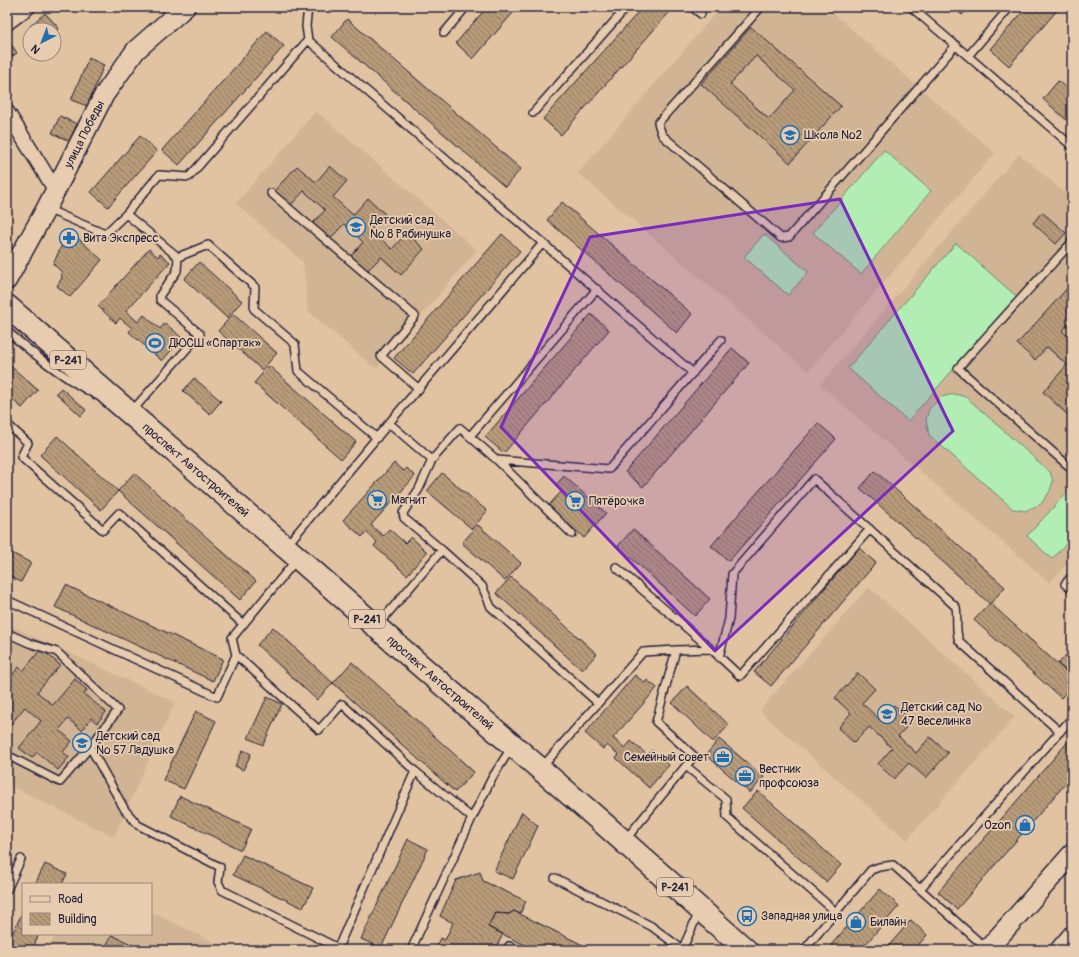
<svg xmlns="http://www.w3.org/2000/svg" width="1079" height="957" viewBox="0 0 1079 957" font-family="Pangolin,sans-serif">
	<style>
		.built { fill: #d1b494 }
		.pitch { fill: #b2eeb3; stroke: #6a8877 }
		.building { fill: url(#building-back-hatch); stroke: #22223b; fill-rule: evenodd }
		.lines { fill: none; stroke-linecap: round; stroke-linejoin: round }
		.lane-casing { stroke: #22223b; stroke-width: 10 }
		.street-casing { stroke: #22223b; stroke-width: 17 }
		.secondary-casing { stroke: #22223b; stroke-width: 22 }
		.highway-casing { stroke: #22223b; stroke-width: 25 }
		.lane { stroke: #e8ccaf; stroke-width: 7 }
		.street { stroke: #e8ccaf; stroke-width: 14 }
		.secondary { stroke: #e8ccaf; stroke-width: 19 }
		.highway { stroke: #e8ccaf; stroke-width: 22 }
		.marked { fill: #7b2cbf; fill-opacity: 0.2; stroke: #7b2cbf; stroke-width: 3; stroke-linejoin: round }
		.labels { text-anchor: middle; stroke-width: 3.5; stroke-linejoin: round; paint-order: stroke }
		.shield { fill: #e8ccaf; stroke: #5d555e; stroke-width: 1 }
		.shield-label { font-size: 11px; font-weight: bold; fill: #22223b }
		.street-label { font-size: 12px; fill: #22223b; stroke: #e8ccaf }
		.poi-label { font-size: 12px; fill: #22223b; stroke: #e8ccaf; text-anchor: start }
	</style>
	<defs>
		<pattern id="building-back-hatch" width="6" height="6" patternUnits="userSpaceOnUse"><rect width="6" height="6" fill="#b89b79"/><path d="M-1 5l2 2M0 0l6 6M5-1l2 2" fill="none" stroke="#957e64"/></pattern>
	</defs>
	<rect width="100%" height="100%" fill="#e1c3a2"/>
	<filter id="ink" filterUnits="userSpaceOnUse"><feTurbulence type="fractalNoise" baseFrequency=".025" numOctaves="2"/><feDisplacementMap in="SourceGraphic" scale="8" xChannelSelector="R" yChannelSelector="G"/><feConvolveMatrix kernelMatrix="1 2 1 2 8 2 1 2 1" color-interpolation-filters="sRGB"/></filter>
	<g filter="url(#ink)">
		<path class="built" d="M721 7H826L995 153 808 371 578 173Z
			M316 111 477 250 376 369 308 311 303 262 236 203Z
			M1019 154 1072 199V557L1050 583 820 385Z
			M869 587 1015 717 907 840 768 719 760 710Z
			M7 624 175 702 114 837 7 784Z
			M151 912 230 950H48L56 934H151Z"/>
		<path class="pitch" d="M884 150 931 191 861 274 813 233Z
			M764 234 808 272 788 295 744 257Z
			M956 243 1017 297 908 421 848 368Z
			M954 394 966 397 1050 472 1053 481 1050 491 1041 504 1025 511 1013 509 929 435 926 420 929 409 941 397Z
			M1072 487V537L1052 559 1027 536Z"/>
		<path class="building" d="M487 7H518L473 59 456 43Z
			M643 7H674L561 135 543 119Z
			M953 7H970L962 15Z
			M1027 7H1060L1009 66 990 49Z
			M45 13 59 28 54 32V30H34L30 26Z
			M347 19 521 169 505 187 332 37Z
			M751 27 841 106 790 163 701 84ZM756 56 795 90 769 119 730 84Z
			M267 31 284 46 179 165 162 150Z
			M9 41 17 53 7 60V43Z
			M89 58 104 65 87 106 71 100Z
			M1058 81 1072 93V125L1043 99Z
			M60 116 77 124 69 141 52 133Z
			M140 136 157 151 108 207 91 192Z
			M297 166 316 182 330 166 347 181 333 197 353 215 368 198 385 214 371 230 392 249 407 233 424 249 401 275 381 257 366 272 350 257 363 242 344 224 329 240 312 224 325 210 304 191 290 206 274 191Z
			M562 202 692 314 677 333 547 220Z
			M1042 212 1066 233 1056 244 1033 223Z
			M69 230 102 260 70 297 57 286 62 278 61 271 53 264Z
			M502 234 520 251 413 374 394 358Z
			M149 249 158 257 160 254 170 262 126 311 138 322 144 315 160 329 165 323 182 338 162 361 129 332 132 328 120 318 116 323 98 306Z
			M199 262 242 301 227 318 184 279Z
			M1072 283V320L1062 331 1072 340V419L1043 392 1067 365 1047 347 1035 360 1017 344Z
			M233 314 277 353 262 370 218 331Z
			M591 314 609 330 504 453 485 437Z
			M732 348 749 363 643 487 625 472Z
			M7 363 38 390 22 408 7 395Z
			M269 366 356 442 341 459 254 383Z
			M194 378 221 401 210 414 183 391Z
			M61 388 86 410 81 416 56 393Z
			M818 423 836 439 729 561 711 546Z
			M57 436 118 491 101 510 40 455Z
			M394 463 403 471 406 468 415 476 371 525 383 536 389 529 405 543 411 537 427 552 407 575 374 546 377 542 366 532 362 537 343 520Z
			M875 471 1005 587 990 604 860 488Z
			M134 473 256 581 240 600 118 491Z
			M442 473 487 511 472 529 427 491Z
			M564 476 606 513 584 538 548 506 562 491 556 485Z
			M478 525 521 563 505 581 462 543Z
			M633 529 710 599 695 616 618 546Z
			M859 548 876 563 771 686 754 672Z
			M12 553 31 563 21 582 7 575V561Z
			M511 577 597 654 582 670 496 593Z
			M66 585 223 659 213 681 55 607Z
			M990 603 1072 677V686L1061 698 974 620Z
			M273 627 333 683 317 700 257 645Z
			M1072 648V676L1058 664Z
			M41 649 60 665 37 692 53 705 75 679 87 690 84 694 106 712 97 723 91 718 82 730 68 719 59 730 72 741 63 752 69 757 58 770 37 752 32 758 19 748 41 721 25 707 7 729V679L8 680 19 667 23 671Z
			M352 662 474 772 455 792 333 683Z
			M858 673 875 689 862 703 880 720 894 705 912 721 898 736 916 753 930 737 948 753 926 778 909 763 894 779 878 764 892 748 869 727 854 743 838 728 851 713 835 698Z
			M635 675 645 683 647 680 657 688 613 738 625 748 631 741 647 755 652 750 669 765 649 788 616 758 619 755 607 745 603 749 585 733Z
			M687 686 729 725 713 742 672 703Z
			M267 697 282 704 263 745 248 738Z
			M196 711 216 721 184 789 163 780Z
			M1072 737V776L957 909 938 892Z
			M719 739 764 777 750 793 706 755Z
			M243 750 251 754 243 770 235 766Z
			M758 791 841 865 826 882 742 808Z
			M180 796 251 829 241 850 171 816Z
			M522 812 538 826 513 879 494 871Z
			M408 839 428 849 381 948 361 939Z
			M243 855 313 888 303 908 233 875Z
			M45 864 67 874 62 884H35Z
			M480 872 483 881 526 901 520 914 514 911 509 914 495 913 488 927 503 934 495 950H435L441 938 445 940 453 923 440 916 456 880Z
			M880 889 899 906 865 945 870 950H836L831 945Z
			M23 911V934H39L32 950H7V945Z
			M514 911 520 914 593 950H535L488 927 495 913 509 914Z
			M911 920 927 935 914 950H885Z
			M112 935 133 945 131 950H104Z"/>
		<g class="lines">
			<defs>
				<path id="lane" d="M165 7 174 17
					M692 7 701 14
					M761 7 658 123 662 135 781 238 789 237 956 45
					M911 7 1072 146
					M444 33 466 7
					M308 40 306 26 308 7
					M968 56 1010 7
					M533 113 627 7
					M271 193 415 316 381 356 419 389
					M47 209 105 234 126 214 159 175 189 177 308 40 693 373
					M126 214 178 257 177 271 160 295V300L200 334 132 411
					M1072 242 958 368 1072 469
					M178 257 208 245 255 287 254 309 295 344 298 371 377 438
					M7 331C34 355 64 378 96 395
					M389 423 543 243
					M7 424 28 443 21 457 103 530 119 513 243 624
					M470 436 597 289
					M432 460 460 428 497 460 609 469 721 340
					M497 460 572 534
					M287 545 389 423 432 460 419 489 403 513 404 518 442 550 377 626
					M442 550 482 586 491 607 598 703
					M616 567 711 649
					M1072 576 1065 584 1072 590
					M7 600 217 697 236 655 232 638 297 559
					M7 633 29 643 57 652 118 710 90 747 60 782 7 755
					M236 655 319 730 342 704 415 771 472 818
					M719 657 729 619 732 574 814 479 956 607C958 618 955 630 959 641L1060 732
					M90 747 125 810 138 825 220 867 218 882 222 890 338 948
					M686 766 726 799 727 817 836 912
					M542 767 643 652 676 650
					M625 840 694 756 656 722 676 650 711 649 740 676 870 529
					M555 878 651 926 682 949
					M920 889 1072 718
					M7 890 21 859
					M337 950 415 771
					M411 950 472 818 492 778 511 748
					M507 950 509 946 519 950
					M682 950 699 912
					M804 950 871 870 879 867 893 865 987 949"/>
				<path id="street" d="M7 23 28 7
					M7 112 56 191"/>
				<g id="secondary">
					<path id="s1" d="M7 280 46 209 104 95 136 50 185 7"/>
					<path d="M987 950 1072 854"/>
					<path d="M1060 950 1072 936"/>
				</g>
				<g id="highway">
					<path id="s2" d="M7 306 117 402 298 558 414 660 604 824 746 950"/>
				</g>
			</defs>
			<use href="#lane" class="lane-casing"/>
			<use href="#street" class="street-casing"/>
			<use href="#secondary" class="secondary-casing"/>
			<use href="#highway" class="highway-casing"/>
			<use href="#lane" class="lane"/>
			<use href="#street" class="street"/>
			<use href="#secondary" class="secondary"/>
			<use href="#highway" class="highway"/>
		</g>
	</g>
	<path class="marked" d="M840 199 953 431 715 651 501 427 590 237Z"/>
	<defs>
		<symbol id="school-ring" viewBox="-11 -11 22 22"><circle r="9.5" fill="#e8ccaf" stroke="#1f6fb2" stroke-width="1.5"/><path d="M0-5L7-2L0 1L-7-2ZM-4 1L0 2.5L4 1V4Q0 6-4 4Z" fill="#1f6fb2"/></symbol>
		<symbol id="pharmacy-ring" viewBox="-11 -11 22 22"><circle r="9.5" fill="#e8ccaf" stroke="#1f6fb2" stroke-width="1.5"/><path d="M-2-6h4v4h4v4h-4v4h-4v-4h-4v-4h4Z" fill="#1f6fb2"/></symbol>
		<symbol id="stadium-ring" viewBox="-11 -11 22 22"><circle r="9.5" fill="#e8ccaf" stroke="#1f6fb2" stroke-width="1.5"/><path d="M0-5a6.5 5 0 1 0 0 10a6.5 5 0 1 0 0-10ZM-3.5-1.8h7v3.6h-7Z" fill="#1f6fb2"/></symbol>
		<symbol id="supermarket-ring" viewBox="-11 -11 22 22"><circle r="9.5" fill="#e8ccaf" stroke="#1f6fb2" stroke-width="1.5"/><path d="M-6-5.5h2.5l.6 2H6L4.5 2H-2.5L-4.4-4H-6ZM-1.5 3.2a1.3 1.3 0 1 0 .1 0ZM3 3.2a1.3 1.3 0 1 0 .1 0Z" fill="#1f6fb2"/></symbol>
		<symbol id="office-ring" viewBox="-11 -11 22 22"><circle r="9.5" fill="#e8ccaf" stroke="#1f6fb2" stroke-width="1.5"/><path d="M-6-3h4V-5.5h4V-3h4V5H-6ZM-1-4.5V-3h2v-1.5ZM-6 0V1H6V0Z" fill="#1f6fb2"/></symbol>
		<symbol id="shop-ring" viewBox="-11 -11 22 22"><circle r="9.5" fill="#e8ccaf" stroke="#1f6fb2" stroke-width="1.5"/><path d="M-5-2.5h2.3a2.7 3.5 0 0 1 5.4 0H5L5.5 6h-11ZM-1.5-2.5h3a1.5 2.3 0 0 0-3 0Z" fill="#1f6fb2"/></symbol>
		<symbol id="bus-ring" viewBox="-11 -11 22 22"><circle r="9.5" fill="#e8ccaf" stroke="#1f6fb2" stroke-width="1.5"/><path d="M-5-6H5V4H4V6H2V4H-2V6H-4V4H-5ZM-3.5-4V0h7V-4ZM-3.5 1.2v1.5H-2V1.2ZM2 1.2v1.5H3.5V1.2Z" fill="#1f6fb2"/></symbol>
	</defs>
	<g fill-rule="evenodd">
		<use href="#school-ring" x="779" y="124" width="22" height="22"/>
		<use href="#school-ring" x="345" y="216" width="22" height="22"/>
		<use href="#pharmacy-ring" x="58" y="227" width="22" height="22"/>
		<use href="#stadium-ring" x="144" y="332" width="22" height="22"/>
		<use href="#supermarket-ring" x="366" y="489" width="22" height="22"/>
		<use href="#supermarket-ring" x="564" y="490" width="22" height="22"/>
		<use href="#school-ring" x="876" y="703" width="22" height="22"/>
		<use href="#school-ring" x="71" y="732" width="22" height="22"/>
		<use href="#office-ring" x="712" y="746" width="22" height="22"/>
		<use href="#office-ring" x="734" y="765" width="22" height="22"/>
		<use href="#shop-ring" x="1014" y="814" width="22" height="22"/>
		<use href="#bus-ring" x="736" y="905" width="22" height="22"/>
		<use href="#shop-ring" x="845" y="911" width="22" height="22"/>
	</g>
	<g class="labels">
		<g class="shield">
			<rect x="50" y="351" width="36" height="18" rx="3"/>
			<rect x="349" y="610" width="36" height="18" rx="3"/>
			<rect x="657" y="878" width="36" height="18" rx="3"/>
		</g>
		<g class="shield-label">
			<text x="68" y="364">Р-241</text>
			<text x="367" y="623">Р-241</text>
			<text x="675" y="891">Р-241</text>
		</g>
		<g class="street-label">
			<text dy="4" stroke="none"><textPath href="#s1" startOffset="165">улица Победы</textPath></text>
			<text dy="4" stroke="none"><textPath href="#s2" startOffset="250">проспект Автостроителей</textPath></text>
			<text dy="4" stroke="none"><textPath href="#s2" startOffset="574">проспект Автостроителей</textPath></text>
		</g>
		<g class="poi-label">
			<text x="804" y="139">Школа №2</text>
			<text x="370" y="224">Детский сад<tspan x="370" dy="14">№ 8 Рябинушка</tspan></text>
			<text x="83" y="242">Вита Экспресс</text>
			<text x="169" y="347">ДЮСШ «Спартак»</text>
			<text x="391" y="504">Магнит</text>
			<text x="589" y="505">Пятёрочка</text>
			<text x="901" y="711">Детский сад №<tspan x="901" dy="14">47 Веселинка</tspan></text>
			<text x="96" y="740">Детский сад<tspan x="96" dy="14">№ 57 Ладушка</tspan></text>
			<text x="709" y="761" text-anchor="end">Семейный совет</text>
			<text x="759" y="773">Вестник<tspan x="759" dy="14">профсоюза</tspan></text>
			<text x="1011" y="829" text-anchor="end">Ozon</text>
			<text x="761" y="920">Западная улица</text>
			<text x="870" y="926">Билайн</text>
		</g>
	</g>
	<rect width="1079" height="957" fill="none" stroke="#e8ccaf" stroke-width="24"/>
	<rect x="12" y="12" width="1055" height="933" fill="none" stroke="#22223b" stroke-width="1.5" filter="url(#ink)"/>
	<rect x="22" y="883" width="130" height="52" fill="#e8ccaf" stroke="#998881"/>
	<rect x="30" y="896" width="20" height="6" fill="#e8ccaf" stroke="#998881"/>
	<text x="58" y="903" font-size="12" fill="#22223b">Road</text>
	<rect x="30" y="913" width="20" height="12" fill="url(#building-back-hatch)" stroke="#998881"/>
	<text x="58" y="923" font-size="12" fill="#22223b">Building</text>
	<g transform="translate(42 42) rotate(222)"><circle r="19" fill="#e8ccaf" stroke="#998881"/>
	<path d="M0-3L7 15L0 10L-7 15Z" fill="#1f6fb2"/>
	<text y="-6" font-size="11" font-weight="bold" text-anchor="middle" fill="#22223b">N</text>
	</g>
</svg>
